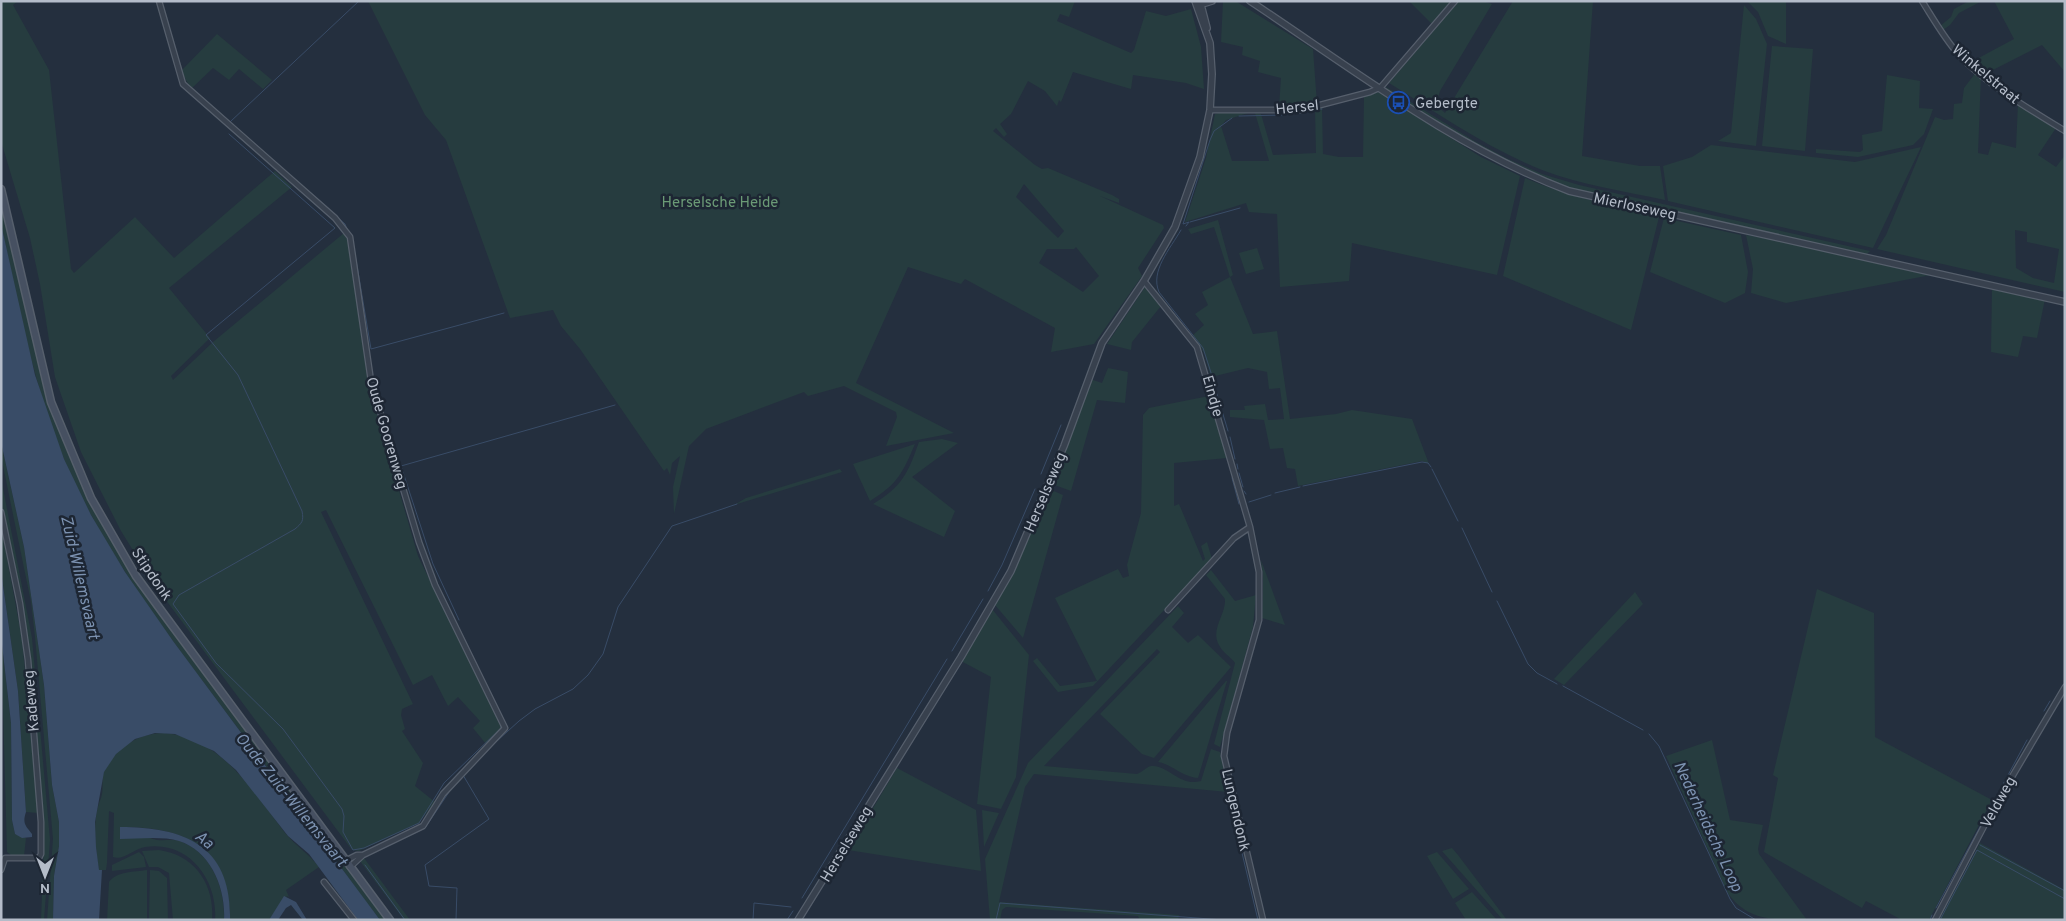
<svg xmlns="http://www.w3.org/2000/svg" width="2066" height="921" viewBox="0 0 2066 921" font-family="Overpass,sans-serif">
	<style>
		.green { fill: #263c3f; fill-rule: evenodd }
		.water { fill: #394c67 }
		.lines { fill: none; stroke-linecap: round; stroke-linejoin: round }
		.stream { stroke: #394c67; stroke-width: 1 }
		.minor-casing { stroke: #565f6c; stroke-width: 7 }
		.tertiary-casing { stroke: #565f6c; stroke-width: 8 }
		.secondary-casing { stroke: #565f6c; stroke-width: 9 }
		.minor { stroke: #38414e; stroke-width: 4.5 }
		.tertiary { stroke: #38414e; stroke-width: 5.5 }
		.secondary { stroke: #465061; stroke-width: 6 }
		.labels { text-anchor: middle; stroke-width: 5; stroke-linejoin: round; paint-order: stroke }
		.street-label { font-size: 15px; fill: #b4bcc9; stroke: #1d2633 }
		.poi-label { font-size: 15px; fill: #b4bcc9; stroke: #1d2633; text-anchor: start }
		.park-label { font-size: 15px; fill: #6b9a76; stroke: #1d2633 }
		.water-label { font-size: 16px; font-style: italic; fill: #7c92b1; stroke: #1d2633 }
	</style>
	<rect width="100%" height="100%" fill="#242f3e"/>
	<path class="green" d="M1 1H18L13 5 49 70 71 269 74 273 135 217 174 258 275 171 292 187 169 288 210 338 171 376 173 380 213 342 344 233 348 241 368 384 418 556 502 728 486 744 473 728 480 721 458 697 448 706 432 675 413 685 326 510 321 512 413 704 402 709 401 715 405 729 402 731 423 763 415 786 435 802 419 823 359 851 352 850 154 584 121 531 81 452 55 377 40 284 30 238 1 141Z
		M368 1H1075L1069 17 1060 14 1057 21 1131 53 1134 50 1146 11 1166 16 1191 9 1201 47 1204 89 1186 83 1133 75 1131 89 1073 72 1061 102 1059 100 1057 106 1045 91 1028 81 1011 114 1000 124 1007 134 1004 137 996 128 993 131 1035 165 1042 169 1048 168 1112 195 1119 199V203L1100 196 1163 225 1164 228 1138 268 1142 276 1094 344 1051 352 1055 328 965 279 961 284 908 267 856 383 954 433 886 446 897 417 896 412 844 386 808 396 804 392 706 429 689 446 674 514 673 487 680 456 672 463 670 475 667 468 664 471 580 349 561 326 553 310 510 318 446 140 425 115ZM1024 184 1064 231 1058 238 1016 197ZM1076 247 1099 276 1083 292 1039 263 1047 249H1074Z
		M1223 1 1237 2 1313 49 1317 104 1279 108 1281 78 1258 72 1260 61 1242 55 1243 47 1221 42Z
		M1409 1H1452L1433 25Z
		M1459 1H1483L1492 4 1440 91 1436 105 1445 113 1513 1H1593L1582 156 1640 166H1660L1665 200C1624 191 1581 185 1542 170 1487 148 1439 114 1389 83Z
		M1747 1H1786V44L1768 36 1758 12Z
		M1969 1H1982L1959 13 1950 25 1943 30 1940 26 1951 17 1954 9Z
		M1994 1H2065V72L2042 45 1987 73 1973 61 2014 39Z
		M1744 5 1756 19 1767 44 1756 146 1718 141 1731 133Z
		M217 34 272 80 263 89 239 69 229 80 213 68 191 89 181 71Z
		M1772 46 1813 49 1805 151 1762 146Z
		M1977 71 1981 75 1978 153 1988 155 1992 142 2016 148 2018 103 2056 128 2038 155 2056 167 2065 155V292L1877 249 1886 235 1935 117 1944 120 1953 119 1954 104 1962 103 1964 88ZM2015 230 2027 232V242L2059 249 2054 283 2033 278 2016 268Z
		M1887 75 1920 81 1919 108 1933 109 1924 134 1913 145 1858 157 1816 153V149L1860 152 1863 150 1862 135 1882 131Z
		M1386 87 1476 142 1508 159 1542 174 1579 185 1870 251 1867 254 1854 252 1631 205 1556 185 1520 170 1454 133 1387 90Z
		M1378 92 1481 157 1520 176 1497 275 1352 243 1349 281 1280 287 1277 214 1249 212 1246 203 1185 222 1206 158 1215 114 1223 112 1248 113 1226 120 1221 126 1232 161H1269L1255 113 1261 114 1273 155 1316 153 1315 109 1322 107 1323 154 1339 157H1363L1364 97Z
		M1711 145 1855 162 1921 147 1873 248 1668 201 1663 166 1692 157Z
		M1525 178C1569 197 1613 205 1659 217L1631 330 1503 276Z
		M1 200 41 375 64 444 91 504 147 595 385 920H380L366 902C314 829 260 758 207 687 162 627 116 565 82 498 38 412 21 317 1 224Z
		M1664 218 1741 235 1748 272 1745 293 1725 303 1650 272Z
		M1218 220 1233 275 1230 277 1253 334 1277 331 1290 419 1336 414 1352 410 1412 419 1429 464 1422 461 1298 486 1295 469 1287 468 1283 448 1270 449 1264 420 1230 417V410H1245L1244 406 1265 404 1268 420 1284 419 1280 388 1269 389 1267 372 1248 368 1211 377 1204 353 1193 335 1204 325 1195 314 1208 305 1202 292 1230 277 1214 227 1191 234 1188 229Z
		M1746 235 1763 238 1936 274 1786 303 1751 293 1753 269Z
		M1257 248 1264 269 1246 274 1239 253Z
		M1145 287 1161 306 1132 342 1131 350 1107 344Z
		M1992 287 2045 299 2037 338 2023 336 2018 357 1991 352Z
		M1108 368 1128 372 1125 403 1097 400 1071 491 1052 484 1090 379 1102 383Z
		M1209 396 1227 458 1174 463V506L1179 504 1203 561 1205 559 1201 546 1207 542 1212 559 1093 686 1058 692 1033 661 1037 658 1060 686 1097 681 1055 598 1118 569 1123 578 1129 576 1127 565 1141 513 1143 415 1149 408Z
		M942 439 958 443 912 477 955 511 944 537 873 504C902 487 908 473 919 442Z
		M1 442 24 547 44 685 52 785 59 822V846L54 876 53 920H47L53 839 35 637 31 602 1 456Z
		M915 444C903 472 898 484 870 501L853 464Z
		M840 469 842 472 734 505 746 498Z
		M1 478 32 638 50 840 44 920H41L44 842 32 688 1 505Z
		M1049 489 1063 495 1023 638 995 605 1024 547Z
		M1 526 22 639 38 813 26 812 18 691 1 571Z
		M1261 560 1285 625 1262 618 1263 578Z
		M1211 570 1235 601 1256 595 1253 627 1220 747 1214 744 1235 663C1231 657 1222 652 1219 645 1210 629 1226 615 1225 599L1206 575Z
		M1817 589 1874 613 1875 737 1992 800 1929 920H1902L1866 901 1862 908 1764 852 1778 778 1773 775Z
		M1635 592 1643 604 1564 685 1554 679Z
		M1178 606 1184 613 1172 627 1188 643 1198 635 1231 667 1154 758 1142 754 1100 714 1160 652 1157 649 1044 766 1137 774C1143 772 1146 767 1151 766 1167 764 1180 787 1201 781L1211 749 1220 752 1228 792 1034 774 1025 787 999 902 1179 915 1178 920H1140L1138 916 1006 907 1002 910 1000 920H990L985 859 1028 763Z
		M992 609 1029 655 1016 777 1001 809 977 804 991 677 961 661Z
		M1 636 11 723 12 820 15 834 26 838 24 856 11 855 7 852Z
		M1226 681H1227L1198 778C1182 777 1172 764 1158 762Z
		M164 733C223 738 253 792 286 834 296 846 309 854 319 867L286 890 289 897 287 896 269 920H230C230 847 186 827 121 827 132 831 145 837 157 840 164 841 173 839 180 841 212 853 225 888 224 920H215C218 880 189 840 145 847 133 849 124 861 113 857L114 813 109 811 107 863 106 870H99C95 846 92 819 101 798 104 790 101 779 104 771 114 748 139 733 164 733Z
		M1712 740 1730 820 1763 825 1758 849 1759 854 1807 920C1773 920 1747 921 1727 892L1666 756Z
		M897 768 976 810 981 871 848 850Z
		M982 810 999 813 984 847Z
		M1980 843 2065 890V920H1939Z
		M1452 848 1458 855 1507 920H1503L1442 851Z
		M159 850C195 855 215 885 212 920H173L169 873 158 867H149L142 851Z
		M139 852 144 857 146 867 112 871V865Z
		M1437 852 1469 889 1453 899 1427 856Z
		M364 858 410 920H404L360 861Z
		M147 870V920H107L109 882C117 871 134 872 147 870Z
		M150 870 159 871 167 878 168 920H149Z
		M1472 892 1497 920H1466L1455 903Z"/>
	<path class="water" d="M1 224 35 375 64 459 91 515 125 572 173 641 380 920H358L309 854 288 836 236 770 214 751 175 734 155 733 135 739 116 754 104 772 95 822 96 847 99 870H102L99 920H53L54 876 59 846V822L52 785 44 685 24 547 1 442Z
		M1 571 18 691 26 812C22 824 26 826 32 834V837L22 838 15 834 12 820 11 723 1 636Z
		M120 827C185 827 232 846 230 920H224C226 889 211 851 179 841 162 836 138 839 120 839Z
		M284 896 296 902 307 920H303L291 905 286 908 278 920H269Z"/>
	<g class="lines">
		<path class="stream" d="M1312 111 1322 109
			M1239 116 1284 115
			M230 122 359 1
			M229 134 335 228 206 335 238 375 302 511C304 521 302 523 295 529L179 595 173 604 216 663 283 729 342 809 344 816 343 832 353 850 364 848 419 823 444 783 501 728V724
			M337 217 345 224 348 232
			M1190 222 1240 208
			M1186 226 1189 222 1183 224 1210 140 1214 131 1232 118
			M1181 230C1170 249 1150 271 1159 292L1203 348 1215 385
			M353 242 371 349 504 313
			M1216 391 1220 405
			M1222 411 1228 431
			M1230 437 1235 459
			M1237 464 1238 469
			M394 469 427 570
			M1432 469 1458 521
			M1239 473 1243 487
			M1041 474 1061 425
			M1232 478 1239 504
			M1303 486 1422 462 1428 463 1431 467
			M1244 491 1246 494
			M1275 493 1300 487
			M1249 502 1271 495
			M1462 528 1492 592
			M988 591 1002 565 1035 489
			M1497 601 1528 664 1537 673 1557 684
			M459 620 433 564 401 466 615 405
			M952 651 983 599
			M1563 686 1643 730
			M2044 711 2050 701
			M1649 734 1659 746 1730 899 1736 908 1756 920
			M486 751 519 721 535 709 573 689 588 675 603 654 618 607 672 526 737 504
			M1226 786 1258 920
			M425 828 451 789
			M1980 845 2065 891
			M365 865 405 920
			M802 898 947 659
			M1936 908 2027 740
			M456 920 457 888 429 886 425 865 489 819 463 775
			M753 920 754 903 791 907
			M787 920 793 911
			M996 920 1000 903 1223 920
			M1930 920 1932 915
			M1940 920 1977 850 2065 899"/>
		<defs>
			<path id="minor" d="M159 1 183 84 335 218 350 237 371 381 419 542 435 585 505 728 443 794 423 826 363 855 350 867
				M1922 1C1934 20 1944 38 1959 55 1985 83 2032 111 2065 131
				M1210 110H1301L1370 92 1381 87 1455 1
				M1144 281 1197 347 1250 527 1259 572V620L1227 733 1224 756 1263 920
				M1 512 20 604 28 660 41 822V854L39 858H5L1 870
				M1168 610 1234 538 1250 527
				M345 861 357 855H363
				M324 882 354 920
				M1935 920 1993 809 2065 687"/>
			<path id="tertiary" d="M1200 1 1207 28
				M1250 1C1353 69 1453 147 1569 191L2065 302
				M1199 5 1212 1
				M798 920 961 657 1011 571 1064 446 1102 343 1144 281 1175 227 1200 157 1210 110 1212 74 1210 43 1195 1"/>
			<path id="secondary" d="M1 189 51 402 91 498 136 576 163 613 390 920"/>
		</defs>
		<use href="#minor" class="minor-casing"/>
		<use href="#tertiary" class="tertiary-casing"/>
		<use href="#secondary" class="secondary-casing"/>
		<use href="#minor" class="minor"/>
		<use href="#tertiary" class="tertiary"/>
		<use href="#secondary" class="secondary"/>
	</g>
	<defs>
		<symbol id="bus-ring" viewBox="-11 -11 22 22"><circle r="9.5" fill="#1d2633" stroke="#1a4fb4" stroke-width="1.5"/><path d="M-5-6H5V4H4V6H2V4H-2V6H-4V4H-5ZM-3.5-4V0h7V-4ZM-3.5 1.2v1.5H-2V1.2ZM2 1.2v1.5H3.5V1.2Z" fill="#1a4fb4"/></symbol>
	</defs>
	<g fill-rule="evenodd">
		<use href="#bus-ring" x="1386" y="90" width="25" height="25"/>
	</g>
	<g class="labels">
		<g class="street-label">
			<text transform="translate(1986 74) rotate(40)" y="5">Winkelstraat</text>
			<text transform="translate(1297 107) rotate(-6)" y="5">Hersel</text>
			<text transform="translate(1635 206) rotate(12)" y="5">Mierloseweg</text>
			<text transform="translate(1213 396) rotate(74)" y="5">Eindje</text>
			<text transform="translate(387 433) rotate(74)" y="5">Oude Goorenweg</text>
			<text transform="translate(1045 492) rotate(-67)" y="5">Herselseweg</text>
			<text transform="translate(152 574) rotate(56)" y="5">Stipdonk</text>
			<text transform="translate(31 701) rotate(-95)" y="5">Kadeweg</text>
			<text transform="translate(1998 802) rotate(-61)" y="5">Veldweg</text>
			<text transform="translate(1236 810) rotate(77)" y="5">Lungendonk</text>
			<text transform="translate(846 844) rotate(-59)" y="5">Herselseweg</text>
		</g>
		<g class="poi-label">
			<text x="1415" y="108">Gebergte</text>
		</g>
		<g class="park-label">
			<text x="720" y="207">Herselsche Heide</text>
		</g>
		<g class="water-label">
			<text transform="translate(81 577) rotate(77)" y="6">Zuid-Willemsvaart</text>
			<text transform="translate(292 799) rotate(51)" y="6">Oude Zuid-Willemsvaart</text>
			<text transform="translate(1709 826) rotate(65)" y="6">Nederheidsche Loop</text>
			<text transform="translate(205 839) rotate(40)" y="6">Aa</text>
		</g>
	</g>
	<rect width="2066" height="921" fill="none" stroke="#b4bcc9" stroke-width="5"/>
	<g transform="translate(45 876) rotate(180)" stroke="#1d2633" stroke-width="4" paint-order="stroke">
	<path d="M0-4L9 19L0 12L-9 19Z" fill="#b4bcc9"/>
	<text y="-8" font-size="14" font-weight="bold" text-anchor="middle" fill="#b4bcc9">N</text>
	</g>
</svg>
